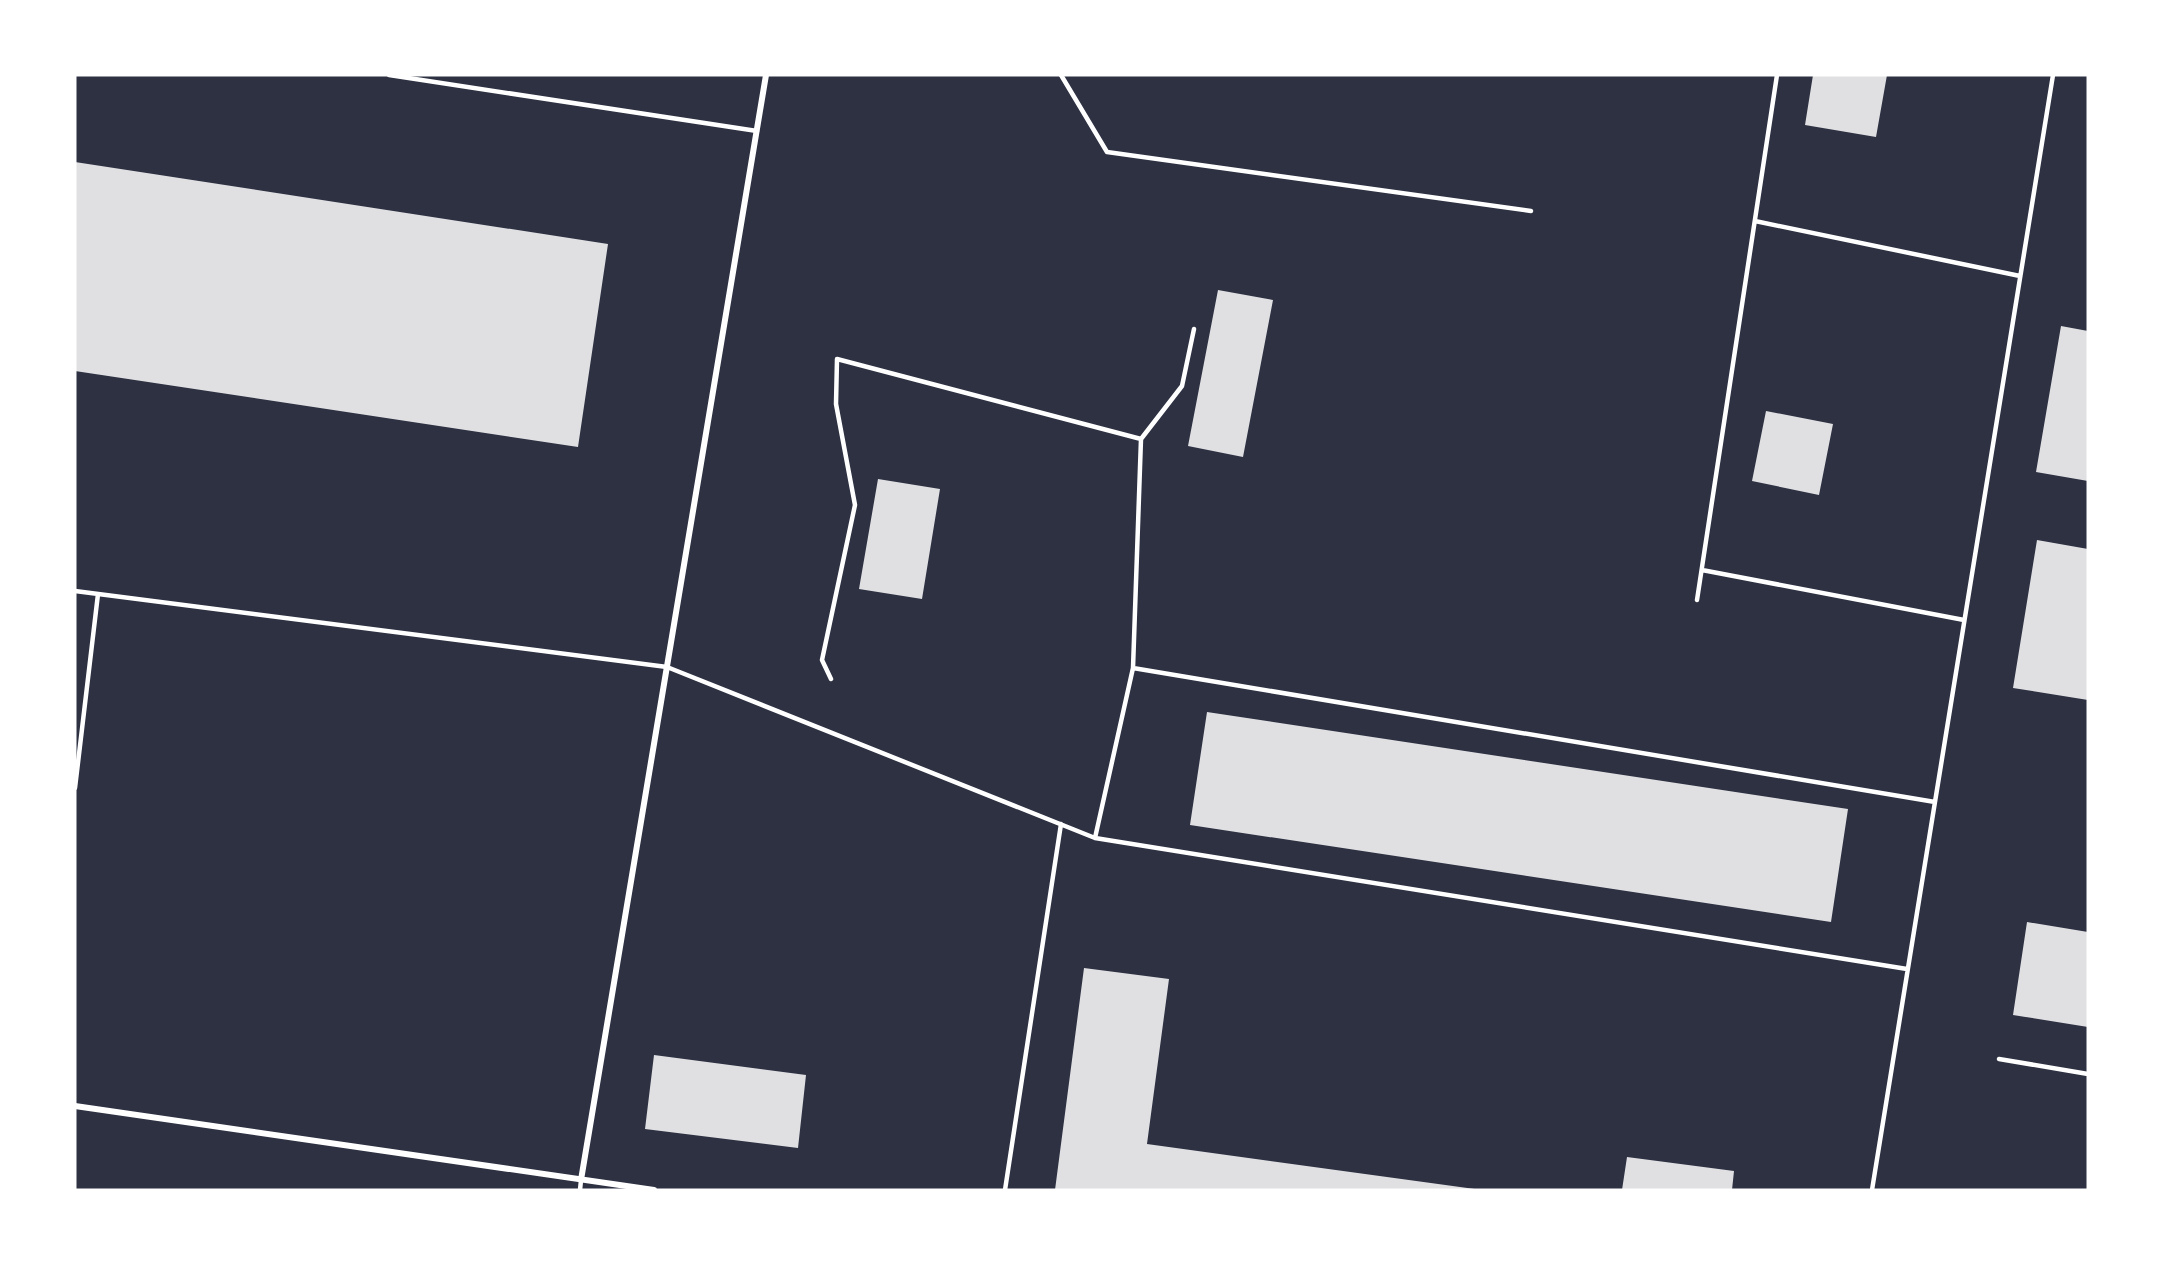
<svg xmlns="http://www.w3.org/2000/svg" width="2163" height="1265" viewBox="0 0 2163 1265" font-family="Spectral,serif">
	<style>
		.building { fill: #e0e0e3 }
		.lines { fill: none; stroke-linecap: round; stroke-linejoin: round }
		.service { stroke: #fff; stroke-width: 4.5 }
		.minor { stroke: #fff; stroke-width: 6 }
	</style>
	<rect width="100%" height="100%" fill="#2d3142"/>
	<path class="building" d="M1813 75H1887L1876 137 1805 125Z
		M75 162 608 244 578 447 75 371Z
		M1218 290 1273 300 1243 457 1188 446Z
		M2061 326 2088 331V481L2036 472Z
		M1766 411 1833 424 1819 495 1752 481Z
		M878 479 940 489 922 599 859 589Z
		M2037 540 2088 549V700L2013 688Z
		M1207 712 1848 809 1831 922 1190 825Z
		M2027 922 2088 932V1027L2013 1015Z
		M1084 968 1169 979 1147 1144 1482 1190H1055Z
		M654 1055 806 1075 798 1148 645 1129Z
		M1627 1157 1734 1171 1732 1190H1622Z"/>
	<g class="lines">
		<path class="service" d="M389 75 757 131
			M1061 75 1107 152 1531 211
			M1755 221 2020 276
			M1141 439 1182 386 1194 329
			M1702 570 1964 620
			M75 591 667 667 1095 838 1907 969
			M1697 600 1777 75
			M1133 668 1935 802
			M831 679 822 660 855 505 836 404 837 359 1141 439 1133 668 1095 838
			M75 788 98 594
			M1999 1059 2088 1074
			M580 1190 581 1180
			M1005 1190 1061 824
			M1872 1190 2053 75"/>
		<path class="minor" d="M75 1106 654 1190
			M581 1180 766 75"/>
	</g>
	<rect width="2163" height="1265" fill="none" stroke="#ffffff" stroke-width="153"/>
</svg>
